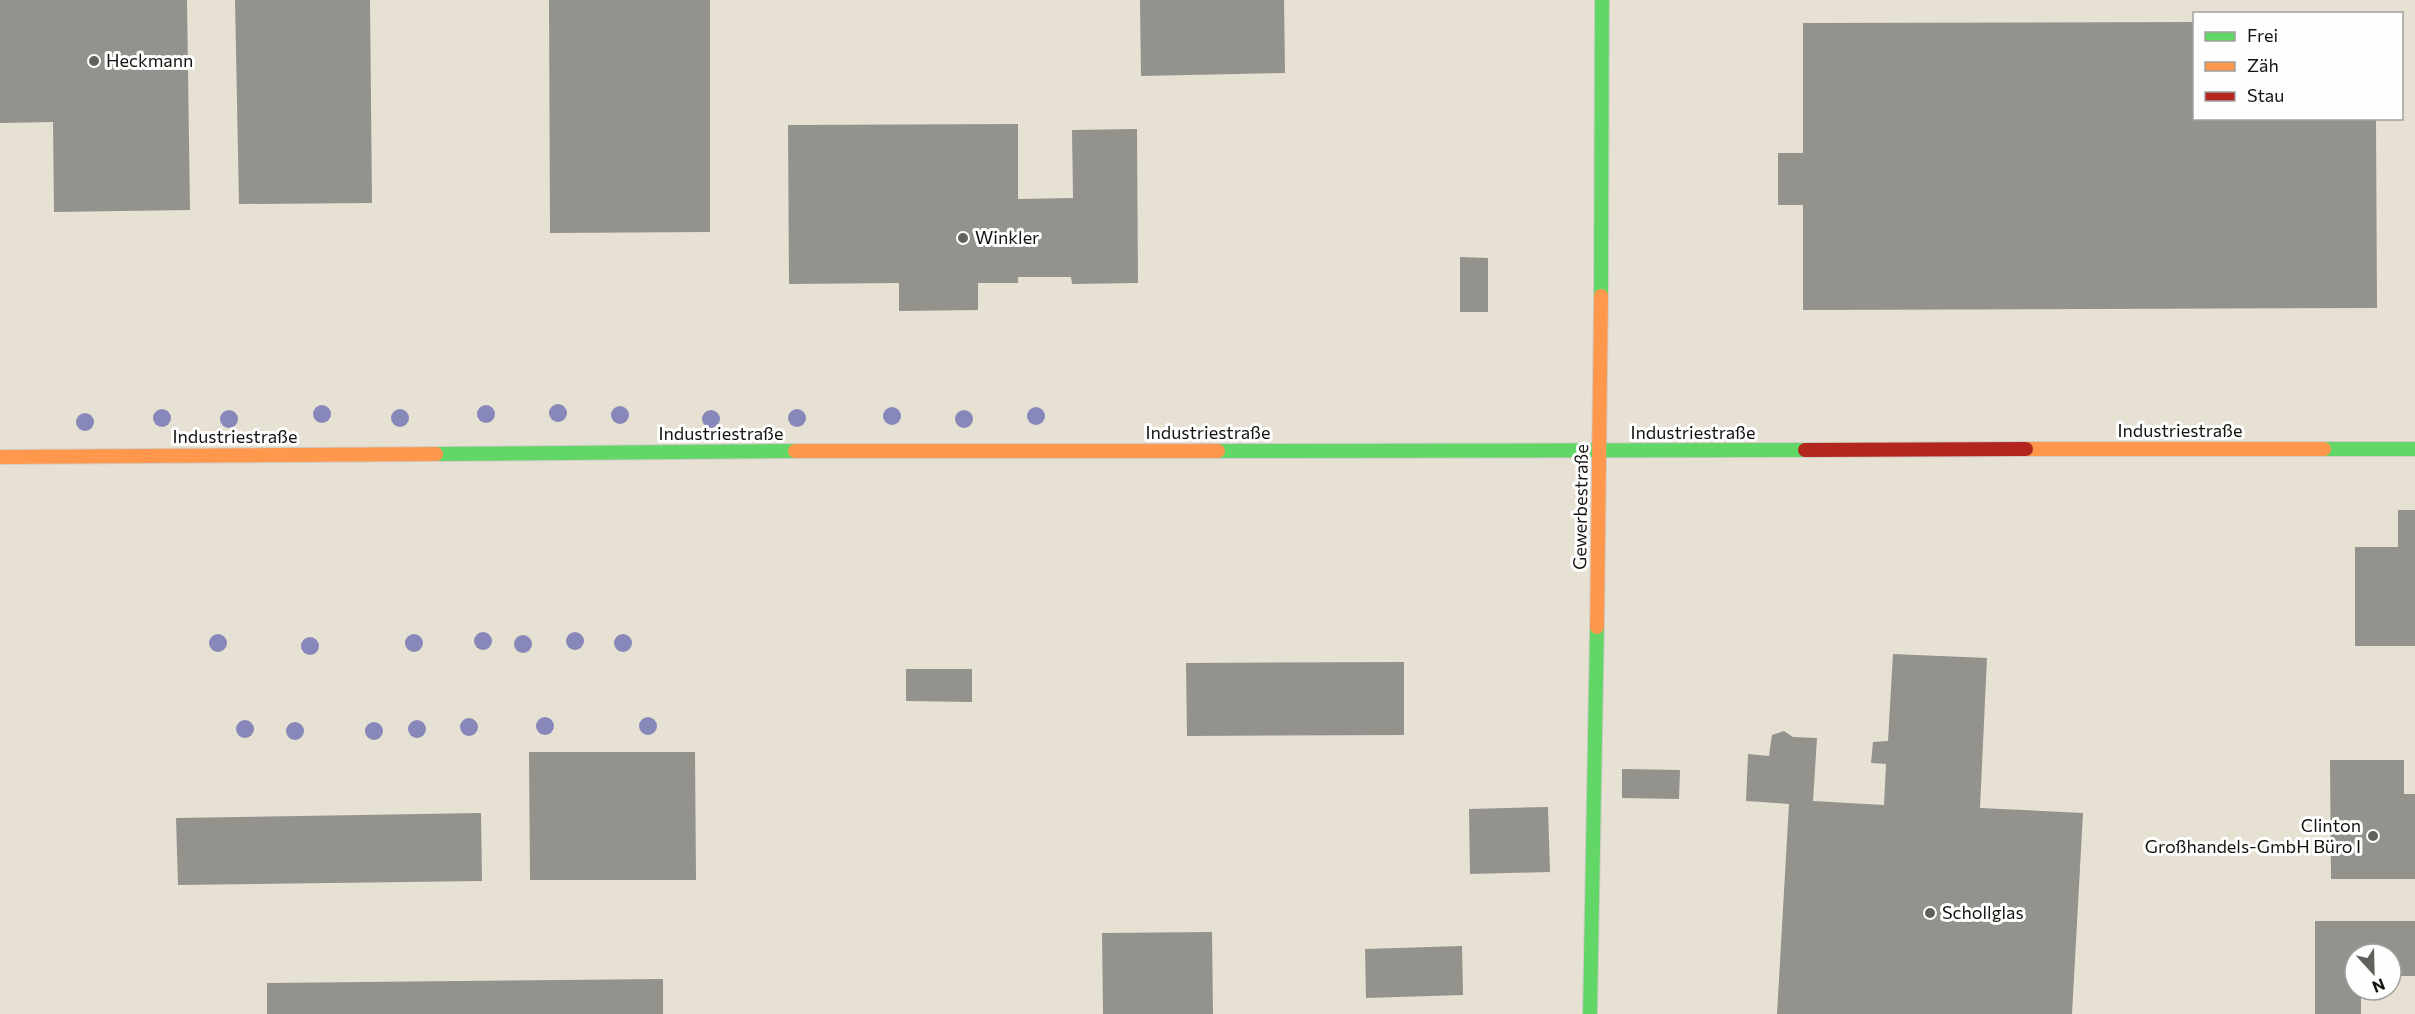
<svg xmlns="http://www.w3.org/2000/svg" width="2415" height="1014" viewBox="0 0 2415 1014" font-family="Commissioner,sans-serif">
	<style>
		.built { fill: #e7e1d3; fill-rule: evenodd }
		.building { fill: #93928c }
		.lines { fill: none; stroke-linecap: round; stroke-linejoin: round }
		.fast-casing { stroke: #d0cdc8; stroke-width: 16 }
		.slow-casing { stroke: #d0cdc8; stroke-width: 16 }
		.jam-casing { stroke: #d0cdc8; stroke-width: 16 }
		.fast { stroke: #63d668; stroke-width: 14 }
		.slow { stroke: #ff974d; stroke-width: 14 }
		.jam { stroke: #b3261e; stroke-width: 14 }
		.tree { fill: #8788b9 }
		.poi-dot { fill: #62605a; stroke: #fefefe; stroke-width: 2 }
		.labels { text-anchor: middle; stroke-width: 6; stroke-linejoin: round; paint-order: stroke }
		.poi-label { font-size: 18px; fill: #15130e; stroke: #fefefe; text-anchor: start }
		.street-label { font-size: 18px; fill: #15130e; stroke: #fefefe }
	</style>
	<rect width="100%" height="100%" fill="#f2efe7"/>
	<path class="built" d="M0 0H2415V1014H0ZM2194 14H2402V118H2194ZM2355 954H2391V990H2355Z"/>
	<path class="building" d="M0 0H187L190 210 54 212 53 122 0 123Z
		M235 0H370L372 203 239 204Z
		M549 0H710V232L550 233Z
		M1140 0H1284L1285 73 1141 76Z
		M2194 22V118H2376L2377 308 1803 310V205H1778V153H1803V23Z
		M1018 124V199L1073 198 1072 130 1137 129 1138 283 1072 284 1071 277H1018V283H978V310L899 311V283L789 284 788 125Z
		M1460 257 1488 258V312H1460Z
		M2398 510H2415V646H2355V547H2398Z
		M1893 654 1987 658 1980 808 2083 813 2072 1014H1777L1789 804 1746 801 1748 754 1769 756 1772 735 1784 731 1793 737 1817 738 1813 801 1884 805 1886 764 1871 763 1873 742 1888 741Z
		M1404 662V735L1187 736 1186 663Z
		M906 669H972V702L906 701Z
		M529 752H695L696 880H530Z
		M2330 760H2404V794H2415V879H2331Z
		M1622 769 1680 770 1679 799 1622 798Z
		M1548 807 1550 872 1470 874 1469 809Z
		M481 813 482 881 178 885 176 818Z
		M2315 921H2415V976H2391V954H2355V990H2361V1014H2315Z
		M1212 932 1213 1014H1103L1102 933Z
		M1462 946 1463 995 1366 998 1365 949Z
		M663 979V1014H267V983Z"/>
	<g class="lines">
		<defs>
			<path id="fast" d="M1601 296 1602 0
				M2324 449H2415
				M1218 451 1805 450
				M436 454 795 451
				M1590 1014 1597 627"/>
			<path id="slow" d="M2026 449H2324
				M795 451H1218
				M0 457 436 454
				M1597 627 1601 296"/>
			<path id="jam" d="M1805 450 2026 449"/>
		</defs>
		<use href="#fast" class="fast-casing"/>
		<use href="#slow" class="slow-casing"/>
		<use href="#jam" class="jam-casing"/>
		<use href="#fast" class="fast"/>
		<use href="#slow" class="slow"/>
		<use href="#jam" class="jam"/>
	</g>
	<g class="tree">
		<circle cx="558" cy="413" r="9"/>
		<circle cx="322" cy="414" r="9"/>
		<circle cx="486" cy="414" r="9"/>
		<circle cx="620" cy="415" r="9"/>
		<circle cx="892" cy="416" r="9"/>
		<circle cx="1036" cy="416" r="9"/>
		<circle cx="162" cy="418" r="9"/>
		<circle cx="400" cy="418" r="9"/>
		<circle cx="797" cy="418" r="9"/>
		<circle cx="229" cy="419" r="9"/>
		<circle cx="711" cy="419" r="9"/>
		<circle cx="964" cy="419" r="9"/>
		<circle cx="85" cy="422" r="9"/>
		<circle cx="483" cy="641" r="9"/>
		<circle cx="575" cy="641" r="9"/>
		<circle cx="218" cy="643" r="9"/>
		<circle cx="414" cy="643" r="9"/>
		<circle cx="623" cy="643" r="9"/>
		<circle cx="523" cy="644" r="9"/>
		<circle cx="310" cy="646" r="9"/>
		<circle cx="545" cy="726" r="9"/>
		<circle cx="648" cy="726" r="9"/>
		<circle cx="469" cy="727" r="9"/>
		<circle cx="245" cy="729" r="9"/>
		<circle cx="417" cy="729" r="9"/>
		<circle cx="295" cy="731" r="9"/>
		<circle cx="374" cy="731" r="9"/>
	</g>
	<g class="poi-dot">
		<circle cx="94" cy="61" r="6"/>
		<circle cx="963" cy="238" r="6"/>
		<circle cx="2373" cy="836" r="6"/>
		<circle cx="1930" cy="913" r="6"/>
	</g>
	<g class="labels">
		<g class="poi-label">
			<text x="106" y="67">Heckmann</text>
			<text x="975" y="244">Winkler</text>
			<text x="2361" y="832" text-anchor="end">Clinton<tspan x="2361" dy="21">Großhandels-GmbH Büro I</tspan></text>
			<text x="1942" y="919">Schollglas</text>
		</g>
		<g class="street-label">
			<text x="2180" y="437">Industriestraße</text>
			<text x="1208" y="439">Industriestraße</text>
			<text x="1693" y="439">Industriestraße</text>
			<text x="721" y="440">Industriestraße</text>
			<text x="235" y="443">Industriestraße</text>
			<text transform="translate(1581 507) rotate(-89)" y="6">Gewerbestraße</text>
		</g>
	</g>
	<rect x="2193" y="12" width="210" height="108" fill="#fefefe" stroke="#a1a09e" stroke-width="1.5"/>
	<rect x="2205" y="32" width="30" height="9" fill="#63d668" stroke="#a1a09e" stroke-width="1.5"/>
	<text x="2247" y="42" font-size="18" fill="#15130e">Frei</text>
	<rect x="2205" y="62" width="30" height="9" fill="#ff974d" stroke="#a1a09e" stroke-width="1.5"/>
	<text x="2247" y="72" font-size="18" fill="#15130e">Zäh</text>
	<rect x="2205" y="92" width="30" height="9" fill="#b3261e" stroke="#a1a09e" stroke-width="1.5"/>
	<text x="2247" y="102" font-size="18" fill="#15130e">Stau</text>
	<g transform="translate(2373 972) rotate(158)"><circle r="28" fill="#fefefe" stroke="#a1a09e" stroke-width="1.5"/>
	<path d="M0-4.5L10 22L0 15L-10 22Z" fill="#62605a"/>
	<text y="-9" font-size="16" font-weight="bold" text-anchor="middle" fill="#15130e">N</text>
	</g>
</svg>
